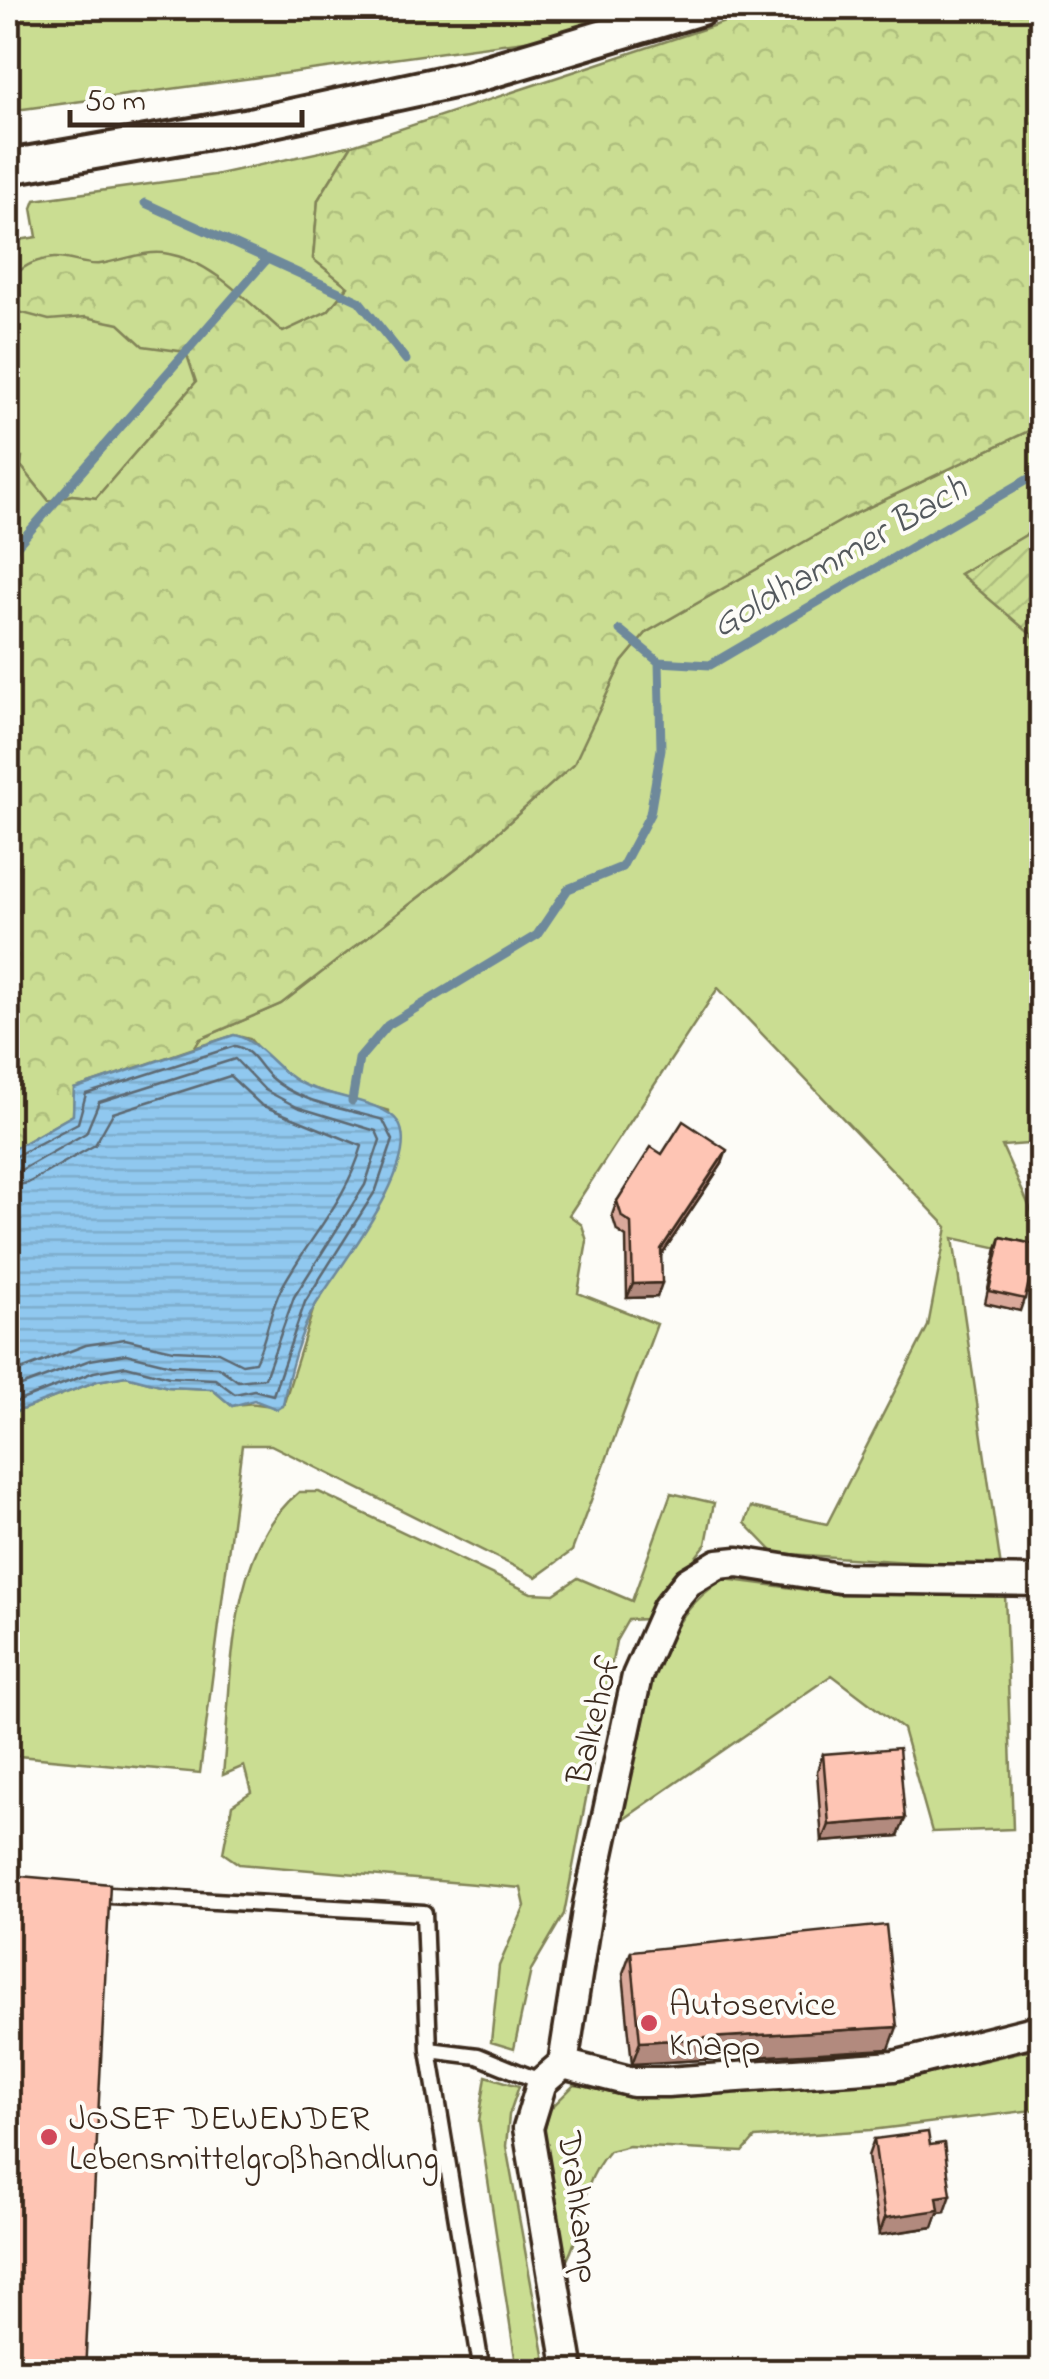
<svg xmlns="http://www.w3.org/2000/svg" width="1049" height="2379" viewBox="0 0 1049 2379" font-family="'Indie Flower',sans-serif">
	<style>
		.grass { fill: #cadd92; stroke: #828458; stroke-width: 2.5 }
		.forest { fill: url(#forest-crowns); stroke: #828458; stroke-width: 2.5 }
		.garden { fill: url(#garden-furrows); stroke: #828458; stroke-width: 2.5 }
		.water { fill: url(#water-rules); stroke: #6e899b; stroke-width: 2.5 }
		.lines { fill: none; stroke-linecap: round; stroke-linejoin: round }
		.shore { stroke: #5d6972; stroke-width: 2.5 }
		.stream { stroke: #6e899b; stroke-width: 9 }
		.service-casing { stroke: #3b2a1e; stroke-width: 21 }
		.minor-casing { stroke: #3b2a1e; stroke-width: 35 }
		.tertiary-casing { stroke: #3b2a1e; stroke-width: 40 }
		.service { stroke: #fdfcf7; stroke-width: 14 }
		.minor { stroke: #fdfcf7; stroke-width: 28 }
		.tertiary { stroke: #fdfcf7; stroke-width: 32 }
		.wall { fill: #daa99b; stroke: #3b2a1e; stroke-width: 2.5 }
		.shaded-wall { fill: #b28a7e; stroke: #3b2a1e; stroke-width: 2.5 }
		.building { fill: #fec5b4; stroke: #3b2a1e; stroke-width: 2.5 }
		.poi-dot { fill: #d1495b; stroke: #fdfcf7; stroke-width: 4 }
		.labels { text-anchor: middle; stroke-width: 8; stroke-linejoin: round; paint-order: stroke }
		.street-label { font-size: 35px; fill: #3b2a1e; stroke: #fdfcf7 }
		.poi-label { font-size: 35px; fill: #3b2a1e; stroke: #fdfcf7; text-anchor: start }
		.water-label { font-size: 38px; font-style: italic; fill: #54595d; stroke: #fdfcf7 }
	</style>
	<defs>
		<pattern id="forest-crowns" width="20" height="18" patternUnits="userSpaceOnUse" patternTransform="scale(2.5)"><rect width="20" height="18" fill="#cadd92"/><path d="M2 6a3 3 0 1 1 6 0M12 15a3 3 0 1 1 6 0" fill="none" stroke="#aebe7d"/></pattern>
		<pattern id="garden-furrows" width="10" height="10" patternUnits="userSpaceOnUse" patternTransform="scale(2.5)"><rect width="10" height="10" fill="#cadd92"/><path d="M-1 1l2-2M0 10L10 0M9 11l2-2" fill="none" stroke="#aebe7d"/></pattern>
		<pattern id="water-rules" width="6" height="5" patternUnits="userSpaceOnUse" patternTransform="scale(2.5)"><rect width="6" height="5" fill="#90c8ef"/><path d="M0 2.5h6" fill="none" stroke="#7daccc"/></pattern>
	</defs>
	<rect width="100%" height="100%" fill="#fdfcf7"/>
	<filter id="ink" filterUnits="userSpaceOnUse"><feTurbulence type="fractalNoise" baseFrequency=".01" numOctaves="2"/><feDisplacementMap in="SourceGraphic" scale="20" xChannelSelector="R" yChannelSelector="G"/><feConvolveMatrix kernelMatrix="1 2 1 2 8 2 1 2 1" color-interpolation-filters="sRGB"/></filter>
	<g filter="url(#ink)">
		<path class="grass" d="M8 8H641L532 40 8 111Z
			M352 145 318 200 313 258 348 286 328 311 196 382 96 498 72 495 49 501 21 466 22 457 8 456V207L19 240 37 237 32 208 35 200 214 175Z
			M1041 425V526L960 574 1042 643 1041 1143 1002 1146 1041 1232V1257L953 1238 1001 1568 774 1553 745 1523 751 1507 827 1524 928 1326 947 1227 718 988 569 1215 582 1225 587 1241 578 1293 657 1324 572 1551 536 1577 271 1445H242L200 1773 8 1755V1415L97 1381 126 1376 168 1387 212 1389 232 1406C256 1400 261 1407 283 1406L314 1307 386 1194 389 1111 308 1087 278 1071 250 1039 234 1035 194 1048 200 1039 281 1004 468 859 573 764 622 662 647 632 844 519Z
			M299 1492H319L531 1593 554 1594 578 1578 632 1601 671 1493 714 1503 706 1544 651 1614 646 1619 628 1620 616 1641 564 1914 531 1970 514 2049 491 2042 499 1966 525 1906 521 1888 239 1864 223 1853 232 1805 251 1792 244 1766 223 1775C232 1687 225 1552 299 1492Z
			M724 1579 837 1594 1005 1593 1013 1829 932 1832 903 1729 832 1675 624 1819C609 1777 658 1652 684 1615 695 1601 709 1588 724 1579Z
			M1041 2047V2109L871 2130 755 2138 743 2152 629 2146 609 2151C572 2195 588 2233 560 2271L543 2139 549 2110 574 2085 663 2097 907 2079Z
			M486 2076 519 2086 509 2115 506 2146 547 2371H517L479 2121Z"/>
		<path class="forest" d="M767 8H1041V425L844 519 647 632 622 662 574 764 468 859 281 1004 200 1039 194 1048 74 1089 73 1115 8 1152V464L21 466 49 501 72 495 96 498 196 382 186 352 143 346 119 324 86 317 49 320 15 311C0 279 23 261 54 258 69 257 85 266 100 264 122 261 146 249 169 254 213 262 250 304 283 332L328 311 348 287 313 259 318 200 352 145Z"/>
		<path class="garden" d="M1041 526V643L960 574Z"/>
		<path class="water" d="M234 1035C262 1041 277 1074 307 1086 329 1096 386 1102 398 1122 424 1163 338 1268 316 1304 300 1331 288 1375 283 1405L277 1409 254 1400 232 1406 212 1389 168 1387 126 1376 97 1381 8 1415V1152L73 1115 74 1089Z"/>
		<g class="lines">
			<path class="shore" d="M8 1160 78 1123 86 1094 235 1046C252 1049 258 1066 270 1077 298 1103 348 1109 383 1120L393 1140 376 1190 305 1302 273 1395 254 1390 235 1394 215 1379 169 1377 126 1366 94 1372 8 1405
				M8 1172 21 1170 86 1133 99 1102 235 1059 265 1090 297 1107 376 1131 380 1140 365 1185 294 1297 265 1378 238 1381 218 1367 171 1365 126 1354 90 1360 8 1391
				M8 1187 28 1183 95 1145 113 1113 230 1076 261 1105 362 1146C346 1201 308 1239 281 1289 269 1312 267 1339 255 1362L242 1364 218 1352 173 1350 125 1339 86 1345 8 1375"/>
			<path class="stream" d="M145 203 359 301 406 360
				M8 556 267 259
				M620 630 659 662 710 665 1042 471
				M352 1101 359 1059 388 1025 537 935 568 889 622 867 650 814 661 749 659 662"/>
			<defs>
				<path id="service" d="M92 1894 424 1913 429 2050
					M482 2372 429 2050 478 2056 542 2082"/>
				<path id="minor" d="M563 2064 588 1905 637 1676 667 1608 688 1582 718 1564 738 1562 839 1578 1042 1581
					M563 2064 633 2082H667L894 2066 1042 2029
					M563 2064 542 2082 528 2128 569 2372"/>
				<path id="tertiary" d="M8 167 250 125 467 78 701 8"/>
			</defs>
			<use href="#service" class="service-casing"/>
			<use href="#minor" class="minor-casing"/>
			<use href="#tertiary" class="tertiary-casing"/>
			<use href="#service" class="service"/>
			<use href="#minor" class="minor"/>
			<use href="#tertiary" class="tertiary"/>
		</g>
		<path class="wall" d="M662 1154 722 1164 661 1255 657 1297 627 1298 626 1237 617 1231 612 1215 617 1201Z
			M1001 1237 1042 1246V1296L1026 1293 1020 1311 985 1303 997 1248Z
			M823 1754 898 1836 822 1842 817 1771Z
			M631 1951 889 2049 632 2064 623 1973Z
			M874 2139 930 2145 945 2212 938 2213 933 2227 879 2235 868 2156Z"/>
		<path class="shaded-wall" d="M727 1150 722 1164 656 1263 661 1249Z
			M662 1283 657 1297 627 1298 633 1284Z
			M905 1819 898 1836 822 1842 829 1825Z
			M897 2027 889 2049 632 2064 640 2042Z
			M951 2195 945 2212 938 2213 933 2227 879 2235 885 2218 937 2197Z"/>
		<path class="building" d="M683 1121 727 1150 661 1249 662 1283 633 1284 631 1223 622 1217 617 1201 651 1147 662 1154Z
			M1001 1237 1042 1246V1284L1029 1281 1025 1299 989 1291Z
			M899 1748 905 1819 829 1825 823 1754Z
			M8 1875 110 1884 85 2372H8Z
			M886 1925 897 2027 640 2042 631 1951Z
			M928 2132 930 2145 944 2143 951 2195 937 2197 939 2210 885 2218 874 2139Z"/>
	</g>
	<g class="poi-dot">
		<circle cx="649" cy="2023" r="10"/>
		<circle cx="49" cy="2137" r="10"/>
	</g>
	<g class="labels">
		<g class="street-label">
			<text transform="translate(592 1720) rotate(-76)" y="12">Balkehof</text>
			<text transform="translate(581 2207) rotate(82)" y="12">Drahkamp</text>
		</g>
		<g class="poi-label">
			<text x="669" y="2015">Autoservice<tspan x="669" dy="40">Knapp</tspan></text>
			<text x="69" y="2129">JOSEF DEWENDER<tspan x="69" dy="40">Lebensmittelgroßhandlung</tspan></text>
		</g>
		<g class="water-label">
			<text transform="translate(838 555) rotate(-30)" y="13">Goldhammer Bach</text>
		</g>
	</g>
	<rect width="1049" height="2379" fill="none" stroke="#fdfcf7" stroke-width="40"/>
	<rect x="20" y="20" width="1009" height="2339" fill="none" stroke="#3b2a1e" stroke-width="4" filter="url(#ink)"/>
	<path d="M70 110v15h232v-15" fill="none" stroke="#3b2a1e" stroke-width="5"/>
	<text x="85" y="110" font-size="30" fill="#3b2a1e" stroke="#fdfcf7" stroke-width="8" paint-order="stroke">50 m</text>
</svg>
